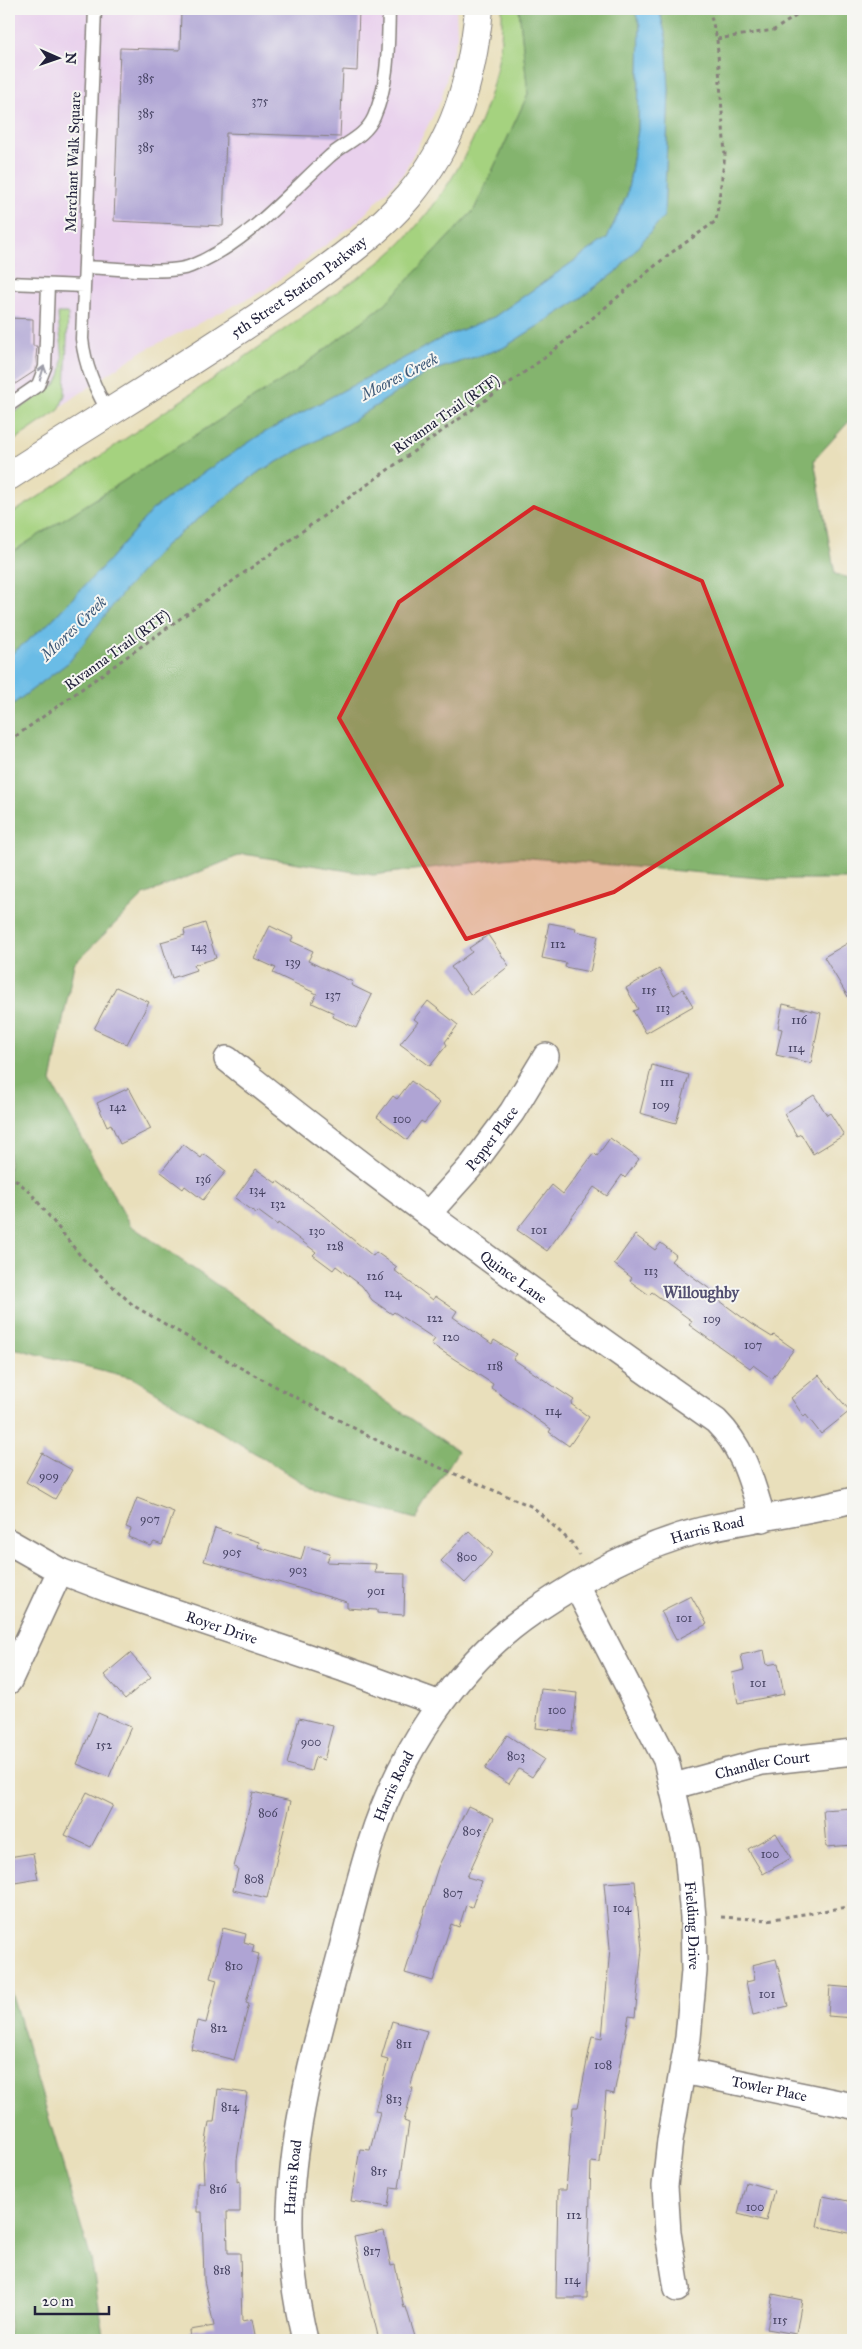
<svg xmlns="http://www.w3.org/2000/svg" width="862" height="2349" viewBox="0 0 862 2349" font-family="'IM FELL Great Primer',serif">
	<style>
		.built { fill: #e9d1ed }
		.green { fill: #a5d27f; stroke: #647a5d }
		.forest { fill: #84b46e; stroke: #536b54 }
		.water { fill: #6bbce6; stroke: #466f90 }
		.building { fill: #afa4d4 }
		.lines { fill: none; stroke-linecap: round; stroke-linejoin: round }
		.service-casing { stroke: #86807b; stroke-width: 15 }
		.minor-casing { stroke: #86807b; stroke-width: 28 }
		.tertiary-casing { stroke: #86807b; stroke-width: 30 }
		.path { stroke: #86807b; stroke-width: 3; stroke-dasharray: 4 4; stroke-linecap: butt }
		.service { stroke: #fff; stroke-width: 12 }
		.minor { stroke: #fff; stroke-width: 25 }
		.tertiary { stroke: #fff; stroke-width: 28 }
		.oneway { stroke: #9c9ca7 }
		.marked { fill: #d62828; fill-opacity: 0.2; stroke: #d62828; stroke-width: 4; stroke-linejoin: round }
		.labels { text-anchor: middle; stroke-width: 4; stroke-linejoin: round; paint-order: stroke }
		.number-label { font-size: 12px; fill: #454261 }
		.street-label { font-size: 15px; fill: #22223b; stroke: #f6f6f2 }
		.water-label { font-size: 16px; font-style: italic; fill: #3c5877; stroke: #f6f6f2 }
		.neighbourhood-label { font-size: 16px; font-weight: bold; fill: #535071; stroke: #f6f6f2 }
	</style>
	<rect width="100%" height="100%" fill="#f6f6f2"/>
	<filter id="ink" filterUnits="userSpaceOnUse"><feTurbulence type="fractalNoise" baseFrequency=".02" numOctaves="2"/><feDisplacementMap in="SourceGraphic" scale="10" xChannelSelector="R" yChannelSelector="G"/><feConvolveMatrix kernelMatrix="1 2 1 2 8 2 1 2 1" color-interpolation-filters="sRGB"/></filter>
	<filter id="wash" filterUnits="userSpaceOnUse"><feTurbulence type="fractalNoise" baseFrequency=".0096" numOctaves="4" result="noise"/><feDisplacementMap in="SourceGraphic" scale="20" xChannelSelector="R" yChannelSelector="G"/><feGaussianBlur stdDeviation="1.12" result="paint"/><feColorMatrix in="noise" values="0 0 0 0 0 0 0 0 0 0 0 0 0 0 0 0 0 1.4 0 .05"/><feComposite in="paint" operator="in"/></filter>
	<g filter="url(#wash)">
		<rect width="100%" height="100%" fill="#e9dfbb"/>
		<path class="built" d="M9 9H456L457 36 441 100 403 174 358 221 265 290 139 353 9 442Z"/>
		<path class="green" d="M502 9H519L528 94 474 210 385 304 295 372 9 554V515C73 477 132 433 194 392 240 361 285 329 330 297 354 280 382 263 402 242 461 181 504 95 502 9Z
			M58 313H68L65 395 59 410 9 444V416L56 384C69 364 58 335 58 313Z"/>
		<path class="forest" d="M519 9H634L640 25 638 130 627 195 607 238 494 317 442 338 361 381 260 435 197 477 152 510 110 559 49 623 9 656V554L295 372 385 304 474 210 528 94Z
			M659 9H853V417L814 460 835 574 853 579V879H771L520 857 373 875 243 854 144 895 74 964 51 1082 130 1225 458 1451 416 1519 318 1492 133 1378 9 1347V707L69 662 124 590 165 545 257 473 354 420 428 372 503 348 568 307 618 270 664 215 669 90 666 37Z
			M9 1985 91 2259 105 2340H9Z"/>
		<path class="water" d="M634 9H659L666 37 669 90 664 216 618 270 568 307 503 348 428 372 354 420 257 473 165 545 124 591 69 662 9 707V656L49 623 110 559 152 510 197 477 260 435 361 381 442 338 494 317 607 238 627 195 638 130 640 25Z"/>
		<g id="blocks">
			<path class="building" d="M181 9H359L357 71 343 70 340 137 226 133 223 226 114 221 120 48 180 50Z
				M9 318 33 319V346H37L35 371 9 388Z
				M205 923 216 958 194 965 196 970 172 978 161 942 185 935 184 930Z
				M549 923 576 928 575 931 598 936 590 972 565 967 566 963 542 958Z
				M270 926 293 937 291 941 313 951 308 961 353 982 351 985 372 995 356 1028 333 1017 334 1013 312 1003 317 994 273 973 276 968 254 958Z
				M488 935 509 966 471 995 451 967 472 952 469 948Z
				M853 940V1005L824 957Z
				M659 969 674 995 683 989 693 1006 646 1033 633 1011 638 1009 626 988Z
				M116 987 149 1002 127 1044 94 1029Z
				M428 1001 458 1025 445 1042 447 1045 430 1066 400 1044 418 1022 414 1019Z
				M783 1004 821 1013 811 1063 776 1055 782 1029 778 1028Z
				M652 1065 689 1075 676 1123 640 1113Z
				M411 1081 440 1103 424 1123 421 1121 407 1140 377 1117 393 1096 397 1099Z
				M129 1088 151 1129 120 1144 111 1124 107 1126 97 1103Z
				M814 1095 827 1115 830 1113 844 1135 813 1154 801 1134 797 1136 784 1114Z
				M610 1138 639 1159 625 1178 622 1175 607 1196 594 1187 547 1251 517 1230 552 1185 563 1194 594 1153 597 1156Z
				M183 1144 201 1158 204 1154 226 1171 203 1200 185 1186 183 1189 161 1172Z
				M256 1169 276 1183 277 1181 318 1211 373 1256 376 1252 397 1267 394 1270 433 1300 435 1296 457 1311 453 1317 492 1344 494 1340 517 1354 513 1359 574 1400 571 1404 589 1417 569 1446 549 1432 551 1429 491 1388 493 1384 431 1344 435 1339 394 1312 392 1314 372 1300 362 1286 336 1266 333 1270 313 1255 316 1252 278 1223 277 1225 258 1211 256 1213 235 1198Z
				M635 1235 655 1250 661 1243 676 1255 671 1261 714 1292 712 1295 751 1324 772 1337 774 1335 794 1349 772 1379 753 1365 750 1368 689 1325 692 1321 652 1292 649 1295 630 1281 632 1278 614 1264Z
				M819 1375 850 1411 821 1434 806 1415 804 1417 791 1398Z
				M42 1453 72 1470 55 1499 26 1482Z
				M137 1498 174 1512 162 1545 154 1542 151 1546 128 1537 131 1529 126 1527Z
				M215 1528 259 1542 258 1547 301 1560 305 1546 330 1553 327 1562 376 1564 375 1573 405 1574 404 1615 377 1613V1610L347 1608V1602L204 1561Z
				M469 1531 493 1553 465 1583 441 1561Z
				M691 1596 707 1624 676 1640 661 1611Z
				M764 1650 767 1665 778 1663 784 1694 738 1703 732 1673 744 1670 741 1655Z
				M130 1653 151 1677 125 1699 104 1675Z
				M541 1689 577 1693 573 1732 536 1728Z
				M98 1713 131 1727 109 1777 77 1764Z
				M299 1718 333 1726 324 1760 315 1757 311 1771 287 1764Z
				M507 1735 544 1759 532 1777 519 1769 509 1784 485 1769Z
				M87 1792 113 1805 91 1847 65 1835Z
				M253 1792 291 1801 267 1898 233 1890 238 1869 234 1867Z
				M468 1806 494 1818 467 1877 481 1881 472 1907 466 1905 459 1927 451 1924 433 1981 405 1973 438 1867Z
				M853 1808V1845L826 1847 823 1810Z
				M776 1833 791 1858 763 1874 748 1849Z
				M33 1853 38 1879 9 1884V1857Z
				M635 1881 642 1949 635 2017 629 2016 614 2094 606 2092 600 2163 591 2162 587 2298H556L558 2190H566L573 2107H578L592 2036 602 2038 610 1948 604 1883Z
				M223 1928 246 1934 244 1942 254 1945 252 1952 259 1954 246 2003 249 2004 234 2060 191 2049 197 2021 206 2023 217 1980 210 1978Z
				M776 1959 788 2006 753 2015 746 1982 755 1980 752 1965Z
				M830 1986 853 1988V2018L828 2016Z
				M392 2021 427 2031 410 2087 413 2088 404 2121 409 2123 399 2188 391 2187 388 2207 351 2201 360 2149 370 2150 380 2112 375 2111 388 2060 381 2058Z
				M218 2089 247 2093 237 2160V2182L240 2181V2212H227L228 2253H240L242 2321 252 2319 256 2340H191L190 2330 214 2326 204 2280 202 2212H197V2183H204L203 2161 209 2122H214Z
				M746 2182 774 2190 766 2221 738 2214Z
				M823 2196 853 2202V2234L817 2226Z
				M384 2231 391 2266 395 2265 404 2308 406 2307 416 2340H379L354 2237Z
				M773 2294 802 2300 796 2334 767 2329Z"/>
		</g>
	</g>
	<g filter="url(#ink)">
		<use href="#blocks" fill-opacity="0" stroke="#86807b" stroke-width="1"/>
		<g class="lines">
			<defs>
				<path id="service" d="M95 9 82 339C85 366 95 388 108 412
					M85 267C112 268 168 275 191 266 246 244 287 195 330 156 345 143 365 137 374 117 389 83 388 45 389 9
					M9 283 84 286
					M9 405 38 385 45 367 48 285"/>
				<g id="minor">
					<path id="s1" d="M227 1059C385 1186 550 1305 716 1421 745 1450 751 1481 763 1519"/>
					<path id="s2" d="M428 1214 473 1164 512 1112 546 1056"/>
					<path id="s3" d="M9 1542 60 1571 110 1590 344 1669 440 1704"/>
					<path id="s4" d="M576 1585 666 1760 687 1851 693 1917 694 1971 688 2038 670 2140 665 2186 668 2233 677 2289"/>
					<path d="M9 1681 60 1571"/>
					<path id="s5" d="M674 1786 762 1762 853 1752"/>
					<path id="s6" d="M683 2071 853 2106"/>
					<path id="s7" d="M305 2340C294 2293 287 2242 291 2193 296 2115 317 2038 338 1963 349 1923 358 1882 371 1842 399 1754 455 1665 533 1612 585 1577 641 1545 702 1530 752 1518 803 1513 853 1500"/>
				</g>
				<g id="tertiary">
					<path id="s8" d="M9 476C103 415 200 358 292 294 332 265 376 235 408 197 455 141 472 80 479 9"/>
				</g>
			</defs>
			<use href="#service" class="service-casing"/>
			<use href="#minor" class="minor-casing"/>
			<use href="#tertiary" class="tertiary-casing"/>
			<path class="path" d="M717 39 774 30 807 9
				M9 741 547 356 668 255 716 221 725 155 717 39 709 9
				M9 1174 30 1192 83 1259 134 1306 241 1368 382 1443 533 1507 572 1543 579 1555
				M721 1917 767 1920 853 1906"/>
			<use href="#service" class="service"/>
			<use href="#minor" class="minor"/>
			<use href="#tertiary" class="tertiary"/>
		</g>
		<defs><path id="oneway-shaft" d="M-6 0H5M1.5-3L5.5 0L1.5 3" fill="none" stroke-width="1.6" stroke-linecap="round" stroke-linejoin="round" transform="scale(1.25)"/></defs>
		<use class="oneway" href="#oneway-shaft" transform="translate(42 373) rotate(-73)"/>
	</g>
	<path class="marked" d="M534 507 702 581 782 785 614 892 466 939 339 718 399 602Z"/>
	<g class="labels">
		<g class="number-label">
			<text x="146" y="82">385</text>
			<text x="260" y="105">375</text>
			<text x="146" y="117">385</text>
			<text x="146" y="151">385</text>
			<text x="558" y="948">112</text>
			<text x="199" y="951">143</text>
			<text x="293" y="966">139</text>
			<text x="649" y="994">115</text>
			<text x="333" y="999">137</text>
			<text x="663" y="1012">113</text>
			<text x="799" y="1024">116</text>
			<text x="796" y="1052">114</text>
			<text x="667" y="1086">111</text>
			<text x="661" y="1109">109</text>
			<text x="118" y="1111">142</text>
			<text x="402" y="1123">100</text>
			<text x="203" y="1183">136</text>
			<text x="257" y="1194">134</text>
			<text x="278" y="1208">132</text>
			<text x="539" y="1234">101</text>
			<text x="317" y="1235">130</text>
			<text x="335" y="1250">128</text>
			<text x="651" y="1275">113</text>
			<text x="375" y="1280">126</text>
			<text x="393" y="1297">124</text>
			<text x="435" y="1322">122</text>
			<text x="712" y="1323">109</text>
			<text x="451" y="1341">120</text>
			<text x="753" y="1349">107</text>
			<text x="495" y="1370">118</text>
			<text x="553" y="1415">114</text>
			<text x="49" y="1480">909</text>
			<text x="150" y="1523">907</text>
			<text x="232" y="1556">905</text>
			<text x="467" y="1561">800</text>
			<text x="298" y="1574">903</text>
			<text x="376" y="1595">901</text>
			<text x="684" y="1622">101</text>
			<text x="758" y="1687">101</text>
			<text x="557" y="1714">100</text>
			<text x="311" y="1746">900</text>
			<text x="104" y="1749">152</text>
			<text x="516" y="1760">803</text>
			<text x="268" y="1817">806</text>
			<text x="472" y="1835">805</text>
			<text x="770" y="1858">100</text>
			<text x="254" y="1883">808</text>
			<text x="453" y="1897">807</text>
			<text x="622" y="1912">104</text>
			<text x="234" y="1970">810</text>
			<text x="767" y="1998">101</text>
			<text x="219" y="2032">812</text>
			<text x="404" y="2048">811</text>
			<text x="603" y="2069">108</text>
			<text x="394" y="2103">813</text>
			<text x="230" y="2111">814</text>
			<text x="379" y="2175">815</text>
			<text x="218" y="2193">816</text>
			<text x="755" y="2211">100</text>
			<text x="574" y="2219">112</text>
			<text x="372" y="2255">817</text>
			<text x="222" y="2274">818</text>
			<text x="572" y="2284">114</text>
			<text x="780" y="2324">115</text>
		</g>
		<g class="street-label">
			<text transform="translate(73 162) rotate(-88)" y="5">Merchant Walk Square</text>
			<text dy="5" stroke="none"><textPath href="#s8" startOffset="346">5th Street Station Parkway</textPath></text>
			<text transform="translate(446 414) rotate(-35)" y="5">Rivanna Trail (RTF)</text>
			<text transform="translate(117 650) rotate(-36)" y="5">Rivanna Trail (RTF)</text>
			<text dy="5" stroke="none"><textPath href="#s2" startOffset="99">Pepper Place</textPath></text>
			<text dy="5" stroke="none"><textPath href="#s1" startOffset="360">Quince Lane</textPath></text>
			<text dy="5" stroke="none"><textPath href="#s7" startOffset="989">Harris Road</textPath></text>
			<text dy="5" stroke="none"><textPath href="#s3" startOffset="230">Royer Drive</textPath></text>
			<text dy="5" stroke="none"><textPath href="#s5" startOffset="91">Chandler Court</textPath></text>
			<text dy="5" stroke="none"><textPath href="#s7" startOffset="569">Harris Road</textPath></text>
			<text dy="5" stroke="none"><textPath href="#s4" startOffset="365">Fielding Drive</textPath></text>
			<text dy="5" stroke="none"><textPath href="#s6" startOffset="88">Towler Place</textPath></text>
			<text dy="5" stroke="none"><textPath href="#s7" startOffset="164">Harris Road</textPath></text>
		</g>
		<g class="water-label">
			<text transform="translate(399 376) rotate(-27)" y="6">Moores Creek</text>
			<text transform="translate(73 628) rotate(-44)" y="6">Moores Creek</text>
		</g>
		<g class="neighbourhood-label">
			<text x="701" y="1298">Willoughby</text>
		</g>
	</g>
	<rect width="862" height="2349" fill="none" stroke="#f6f6f2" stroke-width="30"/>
	<g transform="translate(58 58) rotate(92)" stroke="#f6f6f2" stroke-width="4" paint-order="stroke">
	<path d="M0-4L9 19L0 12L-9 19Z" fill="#22223b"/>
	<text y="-8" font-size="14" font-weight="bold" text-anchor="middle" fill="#22223b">N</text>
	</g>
	<path d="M35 2306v8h74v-8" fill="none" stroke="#22223b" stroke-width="2.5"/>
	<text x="42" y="2306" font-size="15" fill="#22223b" stroke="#f6f6f2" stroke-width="4" paint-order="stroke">20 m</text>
</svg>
